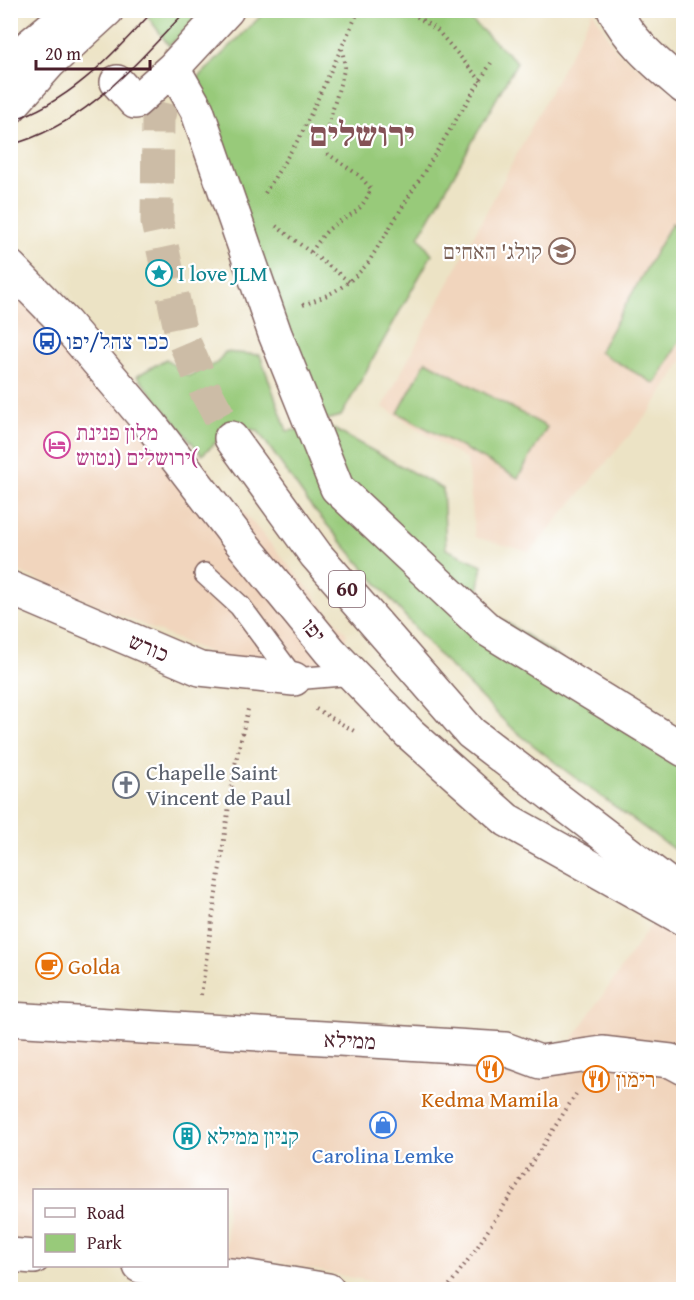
<svg xmlns="http://www.w3.org/2000/svg" width="694" height="1300" viewBox="0 0 694 1300" font-family="'Gentium Book Plus','Frank Ruhl Libre',serif">
	<style>
		.built { fill: #f1d5bd }
		.green { fill: #98ca7a; stroke: #717452; stroke-width: 1.5 }
		.lines { fill: none; stroke-linecap: round; stroke-linejoin: round }
		.highway-tunnel { stroke: #ccbca6; stroke-width: 33; stroke-dasharray: 33 16; stroke-linecap: butt }
		.lane-casing { stroke: #836461; stroke-width: 24 }
		.street-casing { stroke: #836461; stroke-width: 36 }
		.secondary-casing { stroke: #836461; stroke-width: 36 }
		.highway-casing { stroke: #836461; stroke-width: 36 }
		.path { stroke: #836461; stroke-width: 4; stroke-dasharray: 1.5 4.5; stroke-linecap: butt }
		.lane { stroke: #fff; stroke-width: 21 }
		.street { stroke: #fff; stroke-width: 33 }
		.secondary { stroke: #fff; stroke-width: 33 }
		.highway { stroke: #fff; stroke-width: 33 }
		.tram { stroke: #4a1f2b; stroke-width: 1.5 }
		.labels { text-anchor: middle; stroke-width: 4.5; stroke-linejoin: round; paint-order: stroke }
		.shield { fill: #fff; stroke: #80626b; stroke-width: 1.5 }
		.shield-label { font-size: 21px; font-weight: bold; fill: #4a1f2b }
		.education-label { font-size: 22px; fill: #785e54; stroke: #fff; text-anchor: end }
		.culture-label { font-size: 22px; fill: #0d838f; stroke: #fff; text-anchor: start }
		.transit-label { font-size: 22px; fill: #164399; stroke: #fff; text-anchor: start }
		.hotel-label { font-size: 22px; fill: #b23c85; stroke: #fff; text-anchor: start }
		.street-label { font-size: 22px; fill: #4a1f2b; stroke: #fff }
		.worship-label { font-size: 22px; fill: #5b616d; stroke: #fff; text-anchor: start }
		.food-label { font-size: 22px; fill: #c56008; stroke: #fff; text-anchor: start }
		.shop-label { font-size: 22px; fill: #366cbe; stroke: #fff }
		.town-label { font-size: 34px; font-weight: bold; fill: #845256; stroke: #fff }
	</style>
	<rect width="100%" height="100%" fill="#fff"/>
	<filter id="ink" filterUnits="userSpaceOnUse"><feTurbulence type="fractalNoise" baseFrequency=".0167" numOctaves="2"/><feDisplacementMap in="SourceGraphic" scale="12" xChannelSelector="R" yChannelSelector="G"/><feConvolveMatrix kernelMatrix="1 2 1 2 8 2 1 2 1" color-interpolation-filters="sRGB"/></filter>
	<filter id="wash" filterUnits="userSpaceOnUse"><feTurbulence type="fractalNoise" baseFrequency=".008" numOctaves="4" result="noise"/><feDisplacementMap in="SourceGraphic" scale="24" xChannelSelector="R" yChannelSelector="G"/><feGaussianBlur stdDeviation="1.35" result="paint"/><feColorMatrix in="noise" values="0 0 0 0 0 0 0 0 0 0 0 0 0 0 0 0 0 1.4 0 .05"/><feComposite in="paint" operator="in"/></filter>
	<g filter="url(#wash)">
		<rect width="100%" height="100%" fill="#ece3c5"/>
		<path class="built" d="M593 11 617 52 683 100V360L651 410 530 552 475 537 467 460 383 407Z
			M10 257 79 318 347 634 335 678 256 673 11 568Z
			M655 919 683 934V1289H396L374 1282 270 1261 227 1257 226 1190H34V1240L11 1239 10 1023 157 1050 355 1052 547 1077Z"/>
		<path class="green" d="M144 11H204L169 46Z
			M266 11H461L517 62 419 237 432 254 341 416 318 422 193 83Z
			M672 223 683 230V335L655 384 599 352Z
			M225 352 260 355 287 431 328 426 443 489 446 549 482 565 477 603 639 710 683 733V856L566 771 509 726 434 650 310 505 258 431 235 425 202 455 137 376 166 359 188 376 217 363Z
			M426 361 547 427 518 478 398 413Z"/>
	</g>
	<g filter="url(#ink)">
		<g class="lines">
			<path class="highway-tunnel" d="M179 56 170 74 158 119 157 222 181 334 205 390 231 438"/>
			<defs>
				<path id="lane" d="M205 574 240 606 294 679 354 674"/>
				<path id="street" d="M614 10C631 43 656 63 684 87
					M173 68 227 10
					M117 82 135 102 173 68 197 110 275 334 337 488 488 630 684 750
					M10 588 200 669 294 679
					M10 1019 505 1049 540 1062 602 1053 671 1061 684 1068"/>
				<path id="secondary" d="M10 62 73 10
					M10 107 49 63 107 10
					M10 267 65 323 151 425 240 541 330 651 409 733 507 820 684 919
					M10 1255 34 1257
					M140 1266 249 1277 328 1290"/>
				<path id="highway" d="M231 438 316 555 471 733 684 896"/>
			</defs>
			<use href="#lane" class="lane-casing"/>
			<use href="#street" class="street-casing"/>
			<use href="#secondary" class="secondary-casing"/>
			<use href="#highway" class="highway-casing"/>
			<path class="path" d="M407 10 437 30 482 82
				M678 155 684 143
				M265 193 301 135 359 10
				M276 226 351 283
				M311 252C318 243 323 233 333 226 353 211 359 216 371 189L360 176 328 154 324 140 345 67 342 49
				M303 305C332 294 347 287 368 263L491 63
				M316 709 354 731
				M201 995 235 765 248 709
				M446 1290 476 1249 576 1094"/>
			<use href="#lane" class="lane"/>
			<use href="#street" class="street"/>
			<use href="#secondary" class="secondary"/>
			<use href="#highway" class="highway"/>
			<path class="tram" d="M10 121C71 102 112 55 154 10
				M10 145C86 125 135 64 187 10"/>
		</g>
	</g>
	<defs>
		<symbol id="university-ring" viewBox="-11 -11 22 22"><circle r="9.5" fill="#fff" stroke="#8d6e63" stroke-width="1.5"/><path d="M0-5L7-2L0 1L-7-2ZM-4 1L0 2.5L4 1V4Q0 6-4 4Z" fill="#8d6e63"/></symbol>
		<symbol id="sight-ring" viewBox="-11 -11 22 22"><circle r="9.5" fill="#fff" stroke="#0f9aa8" stroke-width="1.5"/><path d="M0-6L1.8-2.2L6-1.7L2.9 1.2L3.7 5.4L0 3.3L-3.7 5.4L-2.9 1.2L-6-1.7L-1.8-2.2Z" fill="#0f9aa8"/></symbol>
		<symbol id="bus-ring" viewBox="-11 -11 22 22"><circle r="9.5" fill="#fff" stroke="#1a4fb4" stroke-width="1.5"/><path d="M-5-6H5V4H4V6H2V4H-2V6H-4V4H-5ZM-3.5-4V0h7V-4ZM-3.5 1.2v1.5H-2V1.2ZM2 1.2v1.5H3.5V1.2Z" fill="#1a4fb4"/></symbol>
		<symbol id="hotel-ring" viewBox="-11 -11 22 22"><circle r="9.5" fill="#fff" stroke="#d1479c" stroke-width="1.5"/><path d="M-6-4.5h1.5V1H6V5H4.5V3h-9V5H-6ZM-4 0a1.8 1.8 0 1 1 3.6 0ZM.5 0V-2.5h3Q6-2.5 6 0Z" fill="#d1479c"/></symbol>
		<symbol id="church-ring" viewBox="-11 -11 22 22"><circle r="9.5" fill="#fff" stroke="#6b7280" stroke-width="1.5"/><path d="M-1.2-6h2.4v3.5h3.3v2.4h-3.3V6h-2.4V-.1h-3.3v-2.4h3.3Z" fill="#6b7280"/></symbol>
		<symbol id="cafe-ring" viewBox="-11 -11 22 22"><circle r="9.5" fill="#fff" stroke="#e8710a" stroke-width="1.5"/><path d="M-5.5-4.5H6V0H3Q3 3.5 0 3.5H-2.5Q-5.5 3.5-5.5 0ZM3-3.2v2h1.7v-2ZM-6 4.5H4V6H-6Z" fill="#e8710a"/></symbol>
		<symbol id="restaurant-ring" viewBox="-11 -11 22 22"><circle r="9.5" fill="#fff" stroke="#e8710a" stroke-width="1.5"/><path d="M-5-6h1v4h1v-4h1v4h1v-4h1v5L-1.5 .5V6h-2V.5L-5-1ZM5-6V6H3V1.5H1.5Q1.5-4 5-6Z" fill="#e8710a"/></symbol>
		<symbol id="shop-ring" viewBox="-11 -11 22 22"><circle r="9.5" fill="#fff" stroke="#3f7fe0" stroke-width="1.5"/><path d="M-5-2.5h2.3a2.7 3.5 0 0 1 5.4 0H5L5.5 6h-11ZM-1.5-2.5h3a1.5 2.3 0 0 0-3 0Z" fill="#3f7fe0"/></symbol>
		<symbol id="building-ring" viewBox="-11 -11 22 22"><circle r="9.5" fill="#fff" stroke="#0f9aa8" stroke-width="1.5"/><path d="M-4-6H4V6H1V3H-1V6H-4ZM-2.5-4.3h1.7v1.8h-1.7ZM.8-4.3h1.7v1.8H.8ZM-2.5-1h1.7V.8h-1.7ZM.8-1h1.7V.8H.8Z" fill="#0f9aa8"/></symbol>
	</defs>
	<g fill-rule="evenodd">
		<use href="#university-ring" x="547" y="236" width="30" height="30"/>
		<use href="#sight-ring" x="144" y="258" width="30" height="30"/>
		<use href="#bus-ring" x="32" y="326" width="30" height="30"/>
		<use href="#hotel-ring" x="42" y="430" width="30" height="30"/>
		<use href="#church-ring" x="111" y="770" width="30" height="30"/>
		<use href="#cafe-ring" x="34" y="951" width="30" height="30"/>
		<use href="#restaurant-ring" x="475" y="1054" width="30" height="30"/>
		<use href="#restaurant-ring" x="581" y="1064" width="30" height="30"/>
		<use href="#shop-ring" x="368" y="1110" width="30" height="30"/>
		<use href="#building-ring" x="172" y="1121" width="30" height="30"/>
	</g>
	<g class="labels">
		<rect class="shield" x="329" y="571" width="36" height="36" rx="4.5"/>
		<g class="shield-label">
			<text x="347" y="596">60</text>
		</g>
		<g class="education-label">
			<text x="542" y="259">קולג' האחים</text>
		</g>
		<g class="culture-label">
			<text x="178" y="281">I love JLM</text>
			<text x="207" y="1144">קניון ממילא</text>
		</g>
		<g class="transit-label">
			<text x="66" y="349">ככר צהל/יפו</text>
		</g>
		<g class="hotel-label">
			<text x="76" y="440">מלון פנינת<tspan x="76" dy="25">ירושלים (נטוש(</tspan></text>
		</g>
		<g class="street-label">
			<text transform="translate(314 630) rotate(52)" y="8">יפו</text>
			<text transform="translate(149 647) rotate(23)" y="8">כורש</text>
			<text transform="translate(350 1040) rotate(3)" y="8">ממילא</text>
		</g>
		<g class="worship-label">
			<text x="146" y="780">Chapelle Saint<tspan x="146" dy="25">Vincent de Paul</tspan></text>
		</g>
		<g class="food-label">
			<text x="68" y="974">Golda</text>
			<text x="616" y="1087">רימון</text>
			<text x="490" y="1107" text-anchor="middle">Kedma Mamila</text>
		</g>
		<g class="shop-label">
			<text x="383" y="1163">Carolina Lemke</text>
		</g>
		<g class="town-label">
			<text x="362" y="146">ירושלים</text>
		</g>
	</g>
	<rect width="694" height="1300" fill="none" stroke="#fff" stroke-width="36"/>
	<rect x="33" y="1189" width="195" height="78" fill="#ffffff" stroke="#b7a5aa" stroke-width="1.5"/>
	<rect x="45" y="1208" width="30" height="9" fill="#ffffff" stroke="#b7a5aa" stroke-width="1.5"/>
	<text x="87" y="1219" font-size="18" fill="#4a1f2b">Road</text>
	<rect x="45" y="1234" width="30" height="18" fill="#98ca7a" stroke="#b7a5aa" stroke-width="1.5"/>
	<text x="87" y="1249" font-size="18" fill="#4a1f2b">Park</text>
	<path d="M36 60v9h114v-9" fill="none" stroke="#4a1f2b" stroke-width="3"/>
	<text x="45" y="60" font-size="18" fill="#4a1f2b" stroke="#ffffff" stroke-width="4.5" paint-order="stroke">20 m</text>
</svg>
